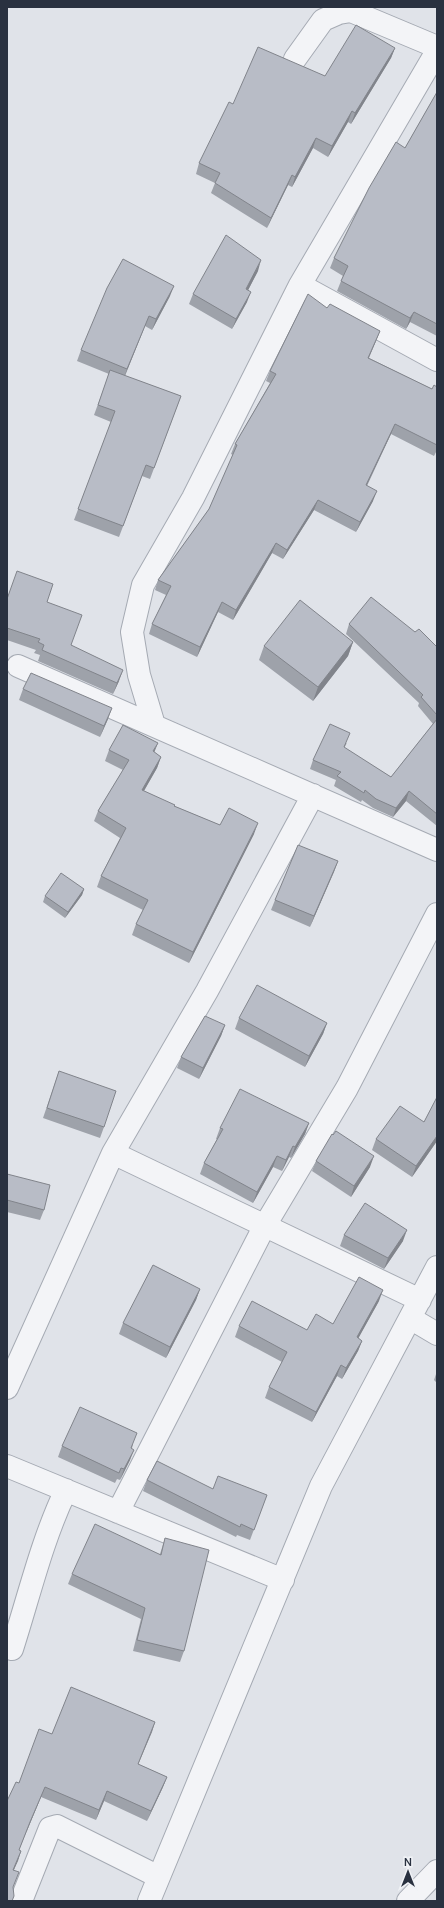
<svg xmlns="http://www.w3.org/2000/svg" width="444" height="1908" viewBox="0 0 444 1908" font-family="Manrope,sans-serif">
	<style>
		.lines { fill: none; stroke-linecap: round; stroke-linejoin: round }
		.street-casing { stroke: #a5aab3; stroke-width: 24 }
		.street { stroke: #f3f4f7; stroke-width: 22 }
		.wall { fill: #9ea2aa }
		.shaded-wall { fill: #81848b }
		.building { fill: #b8bcc6; stroke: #81848b }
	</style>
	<rect width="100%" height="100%" fill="#e0e3e9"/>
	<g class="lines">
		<defs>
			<path id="street" d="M295 59 323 20 339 13 351 11 437 47
				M300 285 437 360
				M18 666 437 850
				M154 725 139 675 132 632 143 585 193 498 300 285 437 51
				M113 1153 207 991 313 795
				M410 1318 437 1334
				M7 1388 113 1153 420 1300
				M7 1466 283 1580
				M118 1512 264 1227 347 1088 437 914
				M12 1649C29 1596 42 1540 66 1490
				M21 1901 50 1828 57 1826 159 1877
				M149 1901 321 1486 437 1267
				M408 1901 437 1871"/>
		</defs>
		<use href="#street" class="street-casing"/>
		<use href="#street" class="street"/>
	</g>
	<path class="wall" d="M395 48 391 58 351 124 348 122 328 157 313 148 292 187 288 185 267 228 211 193 215 183 196 174 199 163 233 104 325 76Z
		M437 92V336L410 322 406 329 337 291 343 276 330 268 334 258 405 148Z
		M258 271 248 290 247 302 232 329 189 304 193 294Z
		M170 296 152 330 145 326 125 376 181 396 150 479 142 476 119 537 74 520 111 422 94 415 109 374 77 361 81 350Z
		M327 308 380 331 369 358 432 389 437 387V450L434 456 391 434 367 486 373 501 356 532 314 510 283 559 272 553 233 620 218 612 197 657 149 634 152 624 166 595 155 590 158 580 209 509 233 455 231 454 235 444 270 383 266 381 270 371Z
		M7 599 47 602 71 645 119 681 113 694 38 661 40 655 34 653 36 650 7 640Z
		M349 624 415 632 437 647V826L406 801 393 817 373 808 362 800 361 802 334 786 336 780 310 769 313 760 347 743 344 748 391 777 433 724 418 706 419 703 346 634Z
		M353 642 348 656 313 701 259 660 264 646Z
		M23 689 108 719 100 737 19 700Z
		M109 750 154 752 161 757 157 768 144 791 174 806 220 825 254 834 189 963 132 935 136 924 143 910 97 887 101 876 120 838 94 821 98 811 123 770 105 761Z
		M338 861 310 927 271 910 275 900Z
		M84 889 82 895 65 918 43 902 45 896Z
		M239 1018 327 1023 323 1034 305 1067 235 1029Z
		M225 1025 221 1036 199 1079 177 1068 181 1057Z
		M59 1071 104 1127 100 1138 43 1118Z
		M437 1097V1141L412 1177 372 1150 376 1139 424 1122Z
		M309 1123 305 1134 291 1158 289 1157 282 1171 273 1167 253 1203 200 1174 204 1163 217 1139H216L220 1128Z
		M316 1161 370 1167 351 1197 312 1171Z
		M7 1174 44 1210 40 1220 7 1212Z
		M344 1235 403 1241 384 1269 340 1246Z
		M200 1289 196 1300 166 1358 119 1334 123 1323Z
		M379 1301 358 1338 362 1341 358 1351 342 1379 337 1376 312 1422 265 1398 269 1387 282 1362 235 1337 239 1326 307 1330 333 1324Z
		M437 1371V1383L434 1380Z
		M133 1444 132 1448 130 1460 120 1480 117 1479 115 1483 58 1457 62 1446Z
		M147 1480 213 1489 267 1495 250 1540 237 1535 236 1537 143 1491Z
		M165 1538 184 1651 180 1662 133 1651 141 1619 68 1584 72 1574 160 1554Z
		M155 1722 138 1764 167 1777 163 1787 147 1821 104 1801 96 1820 41 1797 26 1833 19 1850 21 1851 14 1870 13 1887 7 1901 19 1783 52 1734Z"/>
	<path class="shaded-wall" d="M395 48 391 58 351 124 355 113Z
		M352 111 348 122 328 157 332 146Z
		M316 138 313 148 292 187 295 177Z
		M292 175 288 185 267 228 271 218Z
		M261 260 258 271 243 300 246 289Z
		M174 286 170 296 152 330 156 319Z
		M251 292 247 302 232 329 236 319Z
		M414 312 410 322 406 329 410 318Z
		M149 316 145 326 123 380 127 369Z
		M380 331 376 341 364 368 368 358Z
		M395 424 391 434 362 495 366 485Z
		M377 491 373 501 356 532 360 522Z
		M318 500 314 510 283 559 287 550Z
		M276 543 272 553 233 620 236 610Z
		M222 602 218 612 197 657 200 647Z
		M353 642 348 656 313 701 318 687Z
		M123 670 119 681 113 694 117 683Z
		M112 708 108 719 100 737 104 726Z
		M158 743 154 753 153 751Z
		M161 757 157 768 138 801 142 790Z
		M409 791 406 801 393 817 396 808Z
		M258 823 254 834 189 963 193 952Z
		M338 861 334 872 310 927 314 916Z
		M84 889 82 895 65 918 68 912Z
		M327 1023 323 1034 305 1067 309 1056Z
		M225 1025 221 1036 199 1079 203 1068Z
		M309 1123 305 1134 291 1158 295 1147Z
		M437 1136V1141L412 1177 416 1166Z
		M293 1146 289 1157 282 1171 286 1160Z
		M277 1156 273 1167 253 1203 257 1192Z
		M374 1156 370 1167 351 1197 354 1186Z
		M407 1230 403 1241 384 1269 388 1258Z
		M200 1289 196 1300 166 1358 170 1347Z
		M383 1290 379 1301 353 1348 357 1337Z
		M362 1341 358 1351 342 1379 346 1368Z
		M341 1365 337 1376 312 1422 316 1412Z
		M134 1450 130 1460 120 1480 124 1469Z
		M155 1722 152 1732 134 1774 138 1764Z
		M167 1777 163 1787 147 1821 151 1811Z
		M45 1787 41 1797 26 1833 30 1822Z
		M107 1791 104 1801 96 1820 99 1810Z
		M21 1851 18 1861 9 1880 13 1870Z"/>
	<path class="building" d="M356 25 395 48 355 113 352 111 332 146 316 138 295 177 292 175 271 218 215 183 220 173 199 163 229 102 233 104 258 47 325 76Z
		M437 92V324L414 312 410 318 341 281 348 266 334 258 369 188 396 142 405 148Z
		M226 235 261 260 246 289 251 292 236 319 193 294Z
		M123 259 174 286 156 319 149 316 127 369 81 350 107 288Z
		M308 294 327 308 330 304 380 331 368 358 432 389 434 385 437 387V445L395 424 366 485 377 491 360 522 318 500 287 550 276 543 236 610 222 602 200 647 152 624 171 586 158 580 209 509 237 445 235 444 276 374 270 371Z
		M110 370 181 396 154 468 146 465 123 526 78 509 115 411 98 405Z
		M17 571 53 584 47 602 82 615 71 645 123 670 117 683 42 650 44 645 38 642 40 639 7 628V599Z
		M371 597 415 632 419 629 437 647V715L421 697 423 695 349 624Z
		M300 600 353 642 318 687 264 646Z
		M31 673 112 708 104 726 23 689Z
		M437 719V814L409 791 396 808 376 799 365 790 364 793 337 776 341 772 313 760 330 724 350 733 344 747 391 777Z
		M123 725 158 743 153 751 161 757 142 790 175 805 174 806 220 825 229 808 258 823 193 952 136 924 148 900 101 876 126 828 98 811 129 760 109 750Z
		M298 845 338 861 314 916 275 900Z
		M61 873 84 889 68 912 45 896Z
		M257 985 327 1023 309 1056 239 1018Z
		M205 1016 225 1025 203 1068 181 1057Z
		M59 1071 116 1091 104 1127 47 1108Z
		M240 1089 309 1123 295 1147 293 1146 286 1160 277 1156 257 1192 204 1163 223 1129 220 1128Z
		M437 1097V1136L416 1166 376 1139 400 1106 424 1122Z
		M336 1131 374 1156 354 1186 316 1161 332 1134 333 1135Z
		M7 1174 50 1185 44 1210 7 1200Z
		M365 1203 407 1230 388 1258 344 1235Z
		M153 1265 200 1289 170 1347 123 1323Z
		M359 1277 383 1290 357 1337 362 1341 346 1368 341 1365 316 1412 269 1387 287 1352 239 1326 252 1301 307 1330 316 1314 333 1324Z
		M80 1407 137 1433 131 1448 134 1450 124 1469 121 1468 119 1473 62 1446Z
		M157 1461 213 1489 218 1476 267 1495 254 1530 241 1524 240 1527 147 1480Z
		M95 1524 161 1555 165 1538 209 1550 184 1651 137 1640 145 1608 72 1574Z
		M71 1687 155 1722 138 1764 167 1777 151 1811 107 1791 99 1810 45 1787 30 1822 19 1850 21 1851 13 1870 19 1872 13 1887 14 1896 12 1901H7V1801L16 1782 19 1783 39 1729 52 1734Z"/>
	<rect width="444" height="1908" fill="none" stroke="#293140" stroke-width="16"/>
	<g transform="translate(408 1872)" stroke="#f0f2f6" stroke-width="3" paint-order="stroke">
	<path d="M0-3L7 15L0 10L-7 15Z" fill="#293140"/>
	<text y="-6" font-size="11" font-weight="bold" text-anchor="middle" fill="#293140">N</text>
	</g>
</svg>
